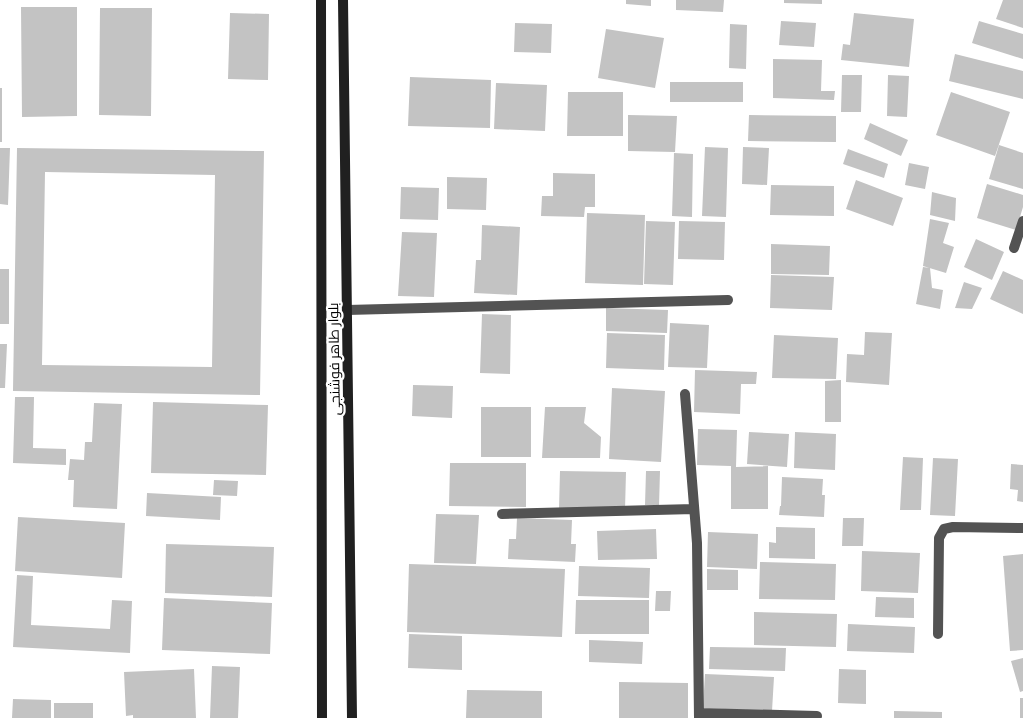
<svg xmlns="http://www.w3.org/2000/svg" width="1023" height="718" viewBox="0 0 1023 718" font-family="'Archivo Narrow',Cairo,sans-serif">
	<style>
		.building { fill: #c3c3c3; fill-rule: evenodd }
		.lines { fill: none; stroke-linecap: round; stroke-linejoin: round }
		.street { stroke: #535353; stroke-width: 10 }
		.secondary { stroke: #202020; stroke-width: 10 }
		.labels { text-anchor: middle; stroke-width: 4.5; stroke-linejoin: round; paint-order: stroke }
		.street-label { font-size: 14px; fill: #000; stroke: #fff }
	</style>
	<rect width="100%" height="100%" fill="#fff"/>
	<path class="building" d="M626 0H651V6L626 4Z
		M676 0H724L723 12 676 10Z
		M784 0H822V4L784 3Z
		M1003 0H1023V28L996 19Z
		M21 7H77V116L22 117Z
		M100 8H152L151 116 99 115Z
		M230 13 269 14 268 80 228 79Z
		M854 13 914 19 909 67 841 60 843 44 850 45Z
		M781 21 816 23 814 47 779 45Z
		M979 21 1023 34V59L972 43Z
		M515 23 552 24 551 53 514 52Z
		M730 24 747 25 746 69 729 68Z
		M606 29 664 38 655 88 598 78Z
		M955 54 1023 71V99L949 81Z
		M773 59 822 60 821 91H835L834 100 773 98Z
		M842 75H862L861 112H841Z
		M888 75 909 76 907 117 887 116Z
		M410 77 491 80 490 128 408 126Z
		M670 82H743V102H670Z
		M496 83 547 85 545 131 494 129Z
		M0 88H2V142H0Z
		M568 92H623V136H567Z
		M951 92 1010 112 995 156 936 135Z
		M628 115 677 116 675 152 628 151Z
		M749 115 836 116V142L748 141Z
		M870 123 908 140 901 156 864 139Z
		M999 145 1023 153V189L989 179Z
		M705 147 728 148 726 217 702 216Z
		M743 147 769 148 767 185 742 184Z
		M0 148H10L8 205 0 204Z
		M17 148 264 151 260 395 13 391ZM45 172 215 175 212 367 42 365Z
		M848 149 888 164 884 178 843 164Z
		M674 153 693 154 692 217 672 216Z
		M909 163 929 167 925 189 905 185Z
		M553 173 595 174V207H585L584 217 541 216 542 196H553Z
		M447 177 487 178 486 210 447 209Z
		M856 180 903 198 893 226 846 209Z
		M987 184 1023 195V207L1016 230 977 218Z
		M771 185 834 186V216L770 215Z
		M401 187 439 188 438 220 400 219Z
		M932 192 956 198 955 221 930 215Z
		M587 213 645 215 643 285 585 283Z
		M930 219 949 223 943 243 954 247 946 273 923 266Z
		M646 221 675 222 673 285 644 284Z
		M679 221 725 222 724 260 678 259Z
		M482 225 520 227 517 295 474 293 476 260H481Z
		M402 232 437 233 434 297 398 296Z
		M976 239 1004 252 992 280 964 267Z
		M771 244 830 246 829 275 771 274Z
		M923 267 930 268 932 288 943 290 940 309 916 304Z
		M0 269H9V324H0Z
		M1003 271 1023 280V314L990 299Z
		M771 275 834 277 832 310 770 308Z
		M964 282 982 288 972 309 955 308Z
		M606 308 668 310 667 333 606 331Z
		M482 314 511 315 510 374 480 373Z
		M670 323 709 325 707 368 668 367Z
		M865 332 892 333 889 385 846 382 847 354 864 355Z
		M607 333 665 335 664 370 606 368Z
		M774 335 838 338 836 379 772 378Z
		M0 344H7L5 388H0Z
		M695 370 757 372 756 384H741L740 414 694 412Z
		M841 380V422H825V381Z
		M413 385 453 386 452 418 412 416Z
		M612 388 665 391 661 462 609 459Z
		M15 397H34L33 448 66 449V465L13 463Z
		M153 402 268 405 266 475 151 473Z
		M94 403 122 404 117 509 73 507 74 480H68L70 459 84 460 85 442H92Z
		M481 407H531V457H481Z
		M545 407H586L584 423 601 437 600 458H542Z
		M698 429 737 430 736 467 768 466V509H731V466L697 465Z
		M749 432 789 434 787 467 747 464Z
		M795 432 836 434 835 470 794 468Z
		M903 457 923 458 921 510H900Z
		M933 458 958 459 955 516 930 515Z
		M450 463H526V507L449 506Z
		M1011 464 1023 465V502L1017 501 1018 490 1010 489Z
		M560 471 626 472 625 510 559 509Z
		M646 471H660L659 506 645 505Z
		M782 477 823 479 822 495H825L824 517 779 515 780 506H781Z
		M214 480 238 481 237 496 213 495Z
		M147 493 221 497 220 520 146 516Z
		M436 514 479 515 476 564 434 563Z
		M18 517 125 523 122 578 15 571Z
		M517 518 572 520 571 544H576L575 562 508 559 509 539H516Z
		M843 518H864L863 546H842Z
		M776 527 815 528V559L769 558V542L776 543Z
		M656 529 657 559 598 560 597 531Z
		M708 532 758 534 757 569 707 567Z
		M166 544 274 547 272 597 165 593Z
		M862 551 920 553 918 593 861 591Z
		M1023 554V650L1010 651 1003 556Z
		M760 562 836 564 835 600 759 599Z
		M409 564 565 569 562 637 407 632Z
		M579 566 650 568 649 598 578 596Z
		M707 569 738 570V590H707Z
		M17 575 33 576 31 625 110 629 112 600 132 601 130 653 13 647Z
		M656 591H671L670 611H655Z
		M876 597 914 598V618L875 617Z
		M164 598 272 603 270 654 162 650Z
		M576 600H649V634H575Z
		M754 612 837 614 836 647 754 645Z
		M848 624 915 627 914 653 847 651Z
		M409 634 462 636V670L408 668Z
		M589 640 643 642 642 664 589 662Z
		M710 647 786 648 785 671 709 669Z
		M1023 658V691L1020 692 1011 661Z
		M212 666 240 667 238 718H210Z
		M194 669 196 718H133V715L126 716 124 672Z
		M839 669 866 670V704L838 703Z
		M705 674 774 677 772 711 703 708Z
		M619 682 688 683V718H619Z
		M467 690 542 691V718H466Z
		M1020 698H1023V718H1020Z
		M13 699 51 700V718H12Z
		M54 703H93V718H54Z
		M894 711 942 712V718H894Z"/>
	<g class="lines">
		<path class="street" d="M1014 248 1023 221
			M347 310 728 300
			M685 394 697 543 699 718
			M502 514 694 509
			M938 634 939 538 944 529 953 527 1023 528
			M700 713 817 716"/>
		<path class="secondary" d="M321 0 322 718
			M343 0 352 718"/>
	</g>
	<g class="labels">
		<g class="street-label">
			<text transform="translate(334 359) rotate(-91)" y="5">بلوار طاهر فوشنجی</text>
		</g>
	</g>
</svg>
